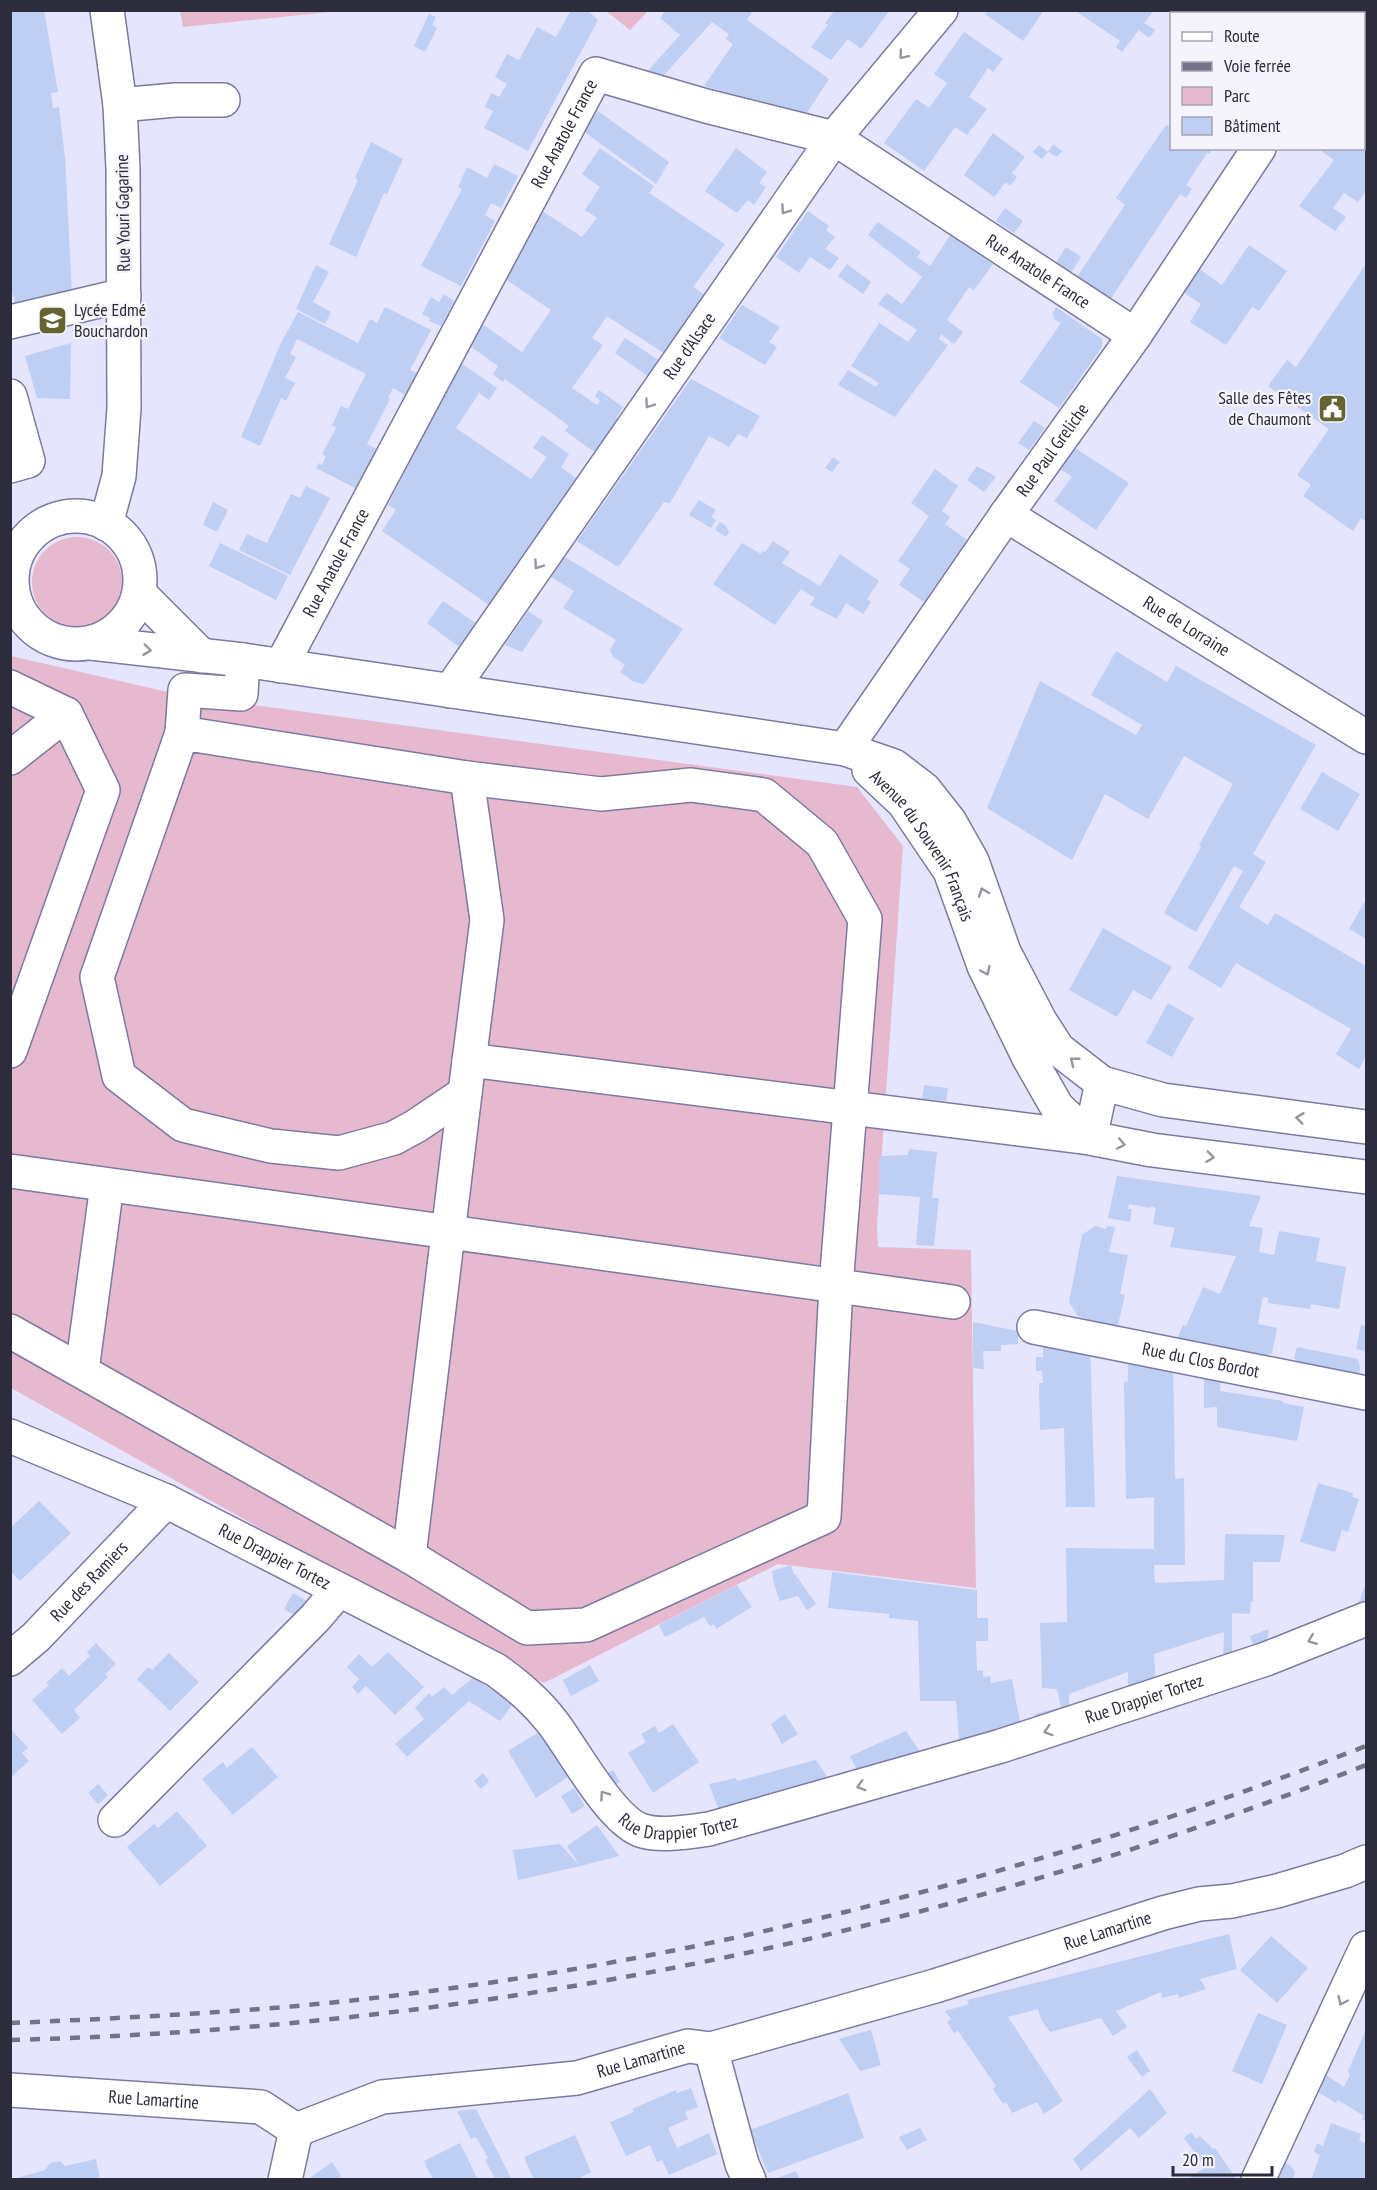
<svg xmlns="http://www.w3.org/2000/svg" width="1377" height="2190" viewBox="0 0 1377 2190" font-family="'PT Sans Narrow',sans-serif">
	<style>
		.green { fill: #e6b9cf }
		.building { fill: #bfcef3 }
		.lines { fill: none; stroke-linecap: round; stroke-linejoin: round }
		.minor-casing { stroke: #7c7a9f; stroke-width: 36 }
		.minor { stroke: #fff; stroke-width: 33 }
		.rail { stroke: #737286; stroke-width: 4.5; stroke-dasharray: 10 10; stroke-linecap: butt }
		.oneway { stroke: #96969e }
		.labels { text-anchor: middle; stroke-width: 4.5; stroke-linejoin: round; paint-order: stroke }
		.street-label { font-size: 18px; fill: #2d2c3c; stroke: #f5f4fd }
		.poi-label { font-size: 18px; fill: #2d2c3c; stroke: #f5f4fd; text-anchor: start }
	</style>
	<rect width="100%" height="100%" fill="#e6e5fe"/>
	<path class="green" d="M180 11V10L340 11 183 27Z
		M606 11H648L630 30Z
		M32 582a45 45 0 1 1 90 0a45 45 0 1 1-90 0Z
		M11 656 181 695 857 787 903 846 877 1225 878 1247 971 1250 976 1588 778 1564 544 1683 382 1597 11 1388Z"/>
	<path class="building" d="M10 10H44L58 92 51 93 53 108 59 107 65 157 72 293 17 308 10 286Z
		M571 10H587L598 20 528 151 484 128 493 111 485 107 491 93 499 97 507 84 495 77 507 54 519 60 537 27 556 37Z
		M666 10H753L747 20 829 79 806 114 704 86 733 44 726 39 729 34 712 22 664 75 648 71 680 35 660 18Z
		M835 10H890L861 49 848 39 831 60 811 47 828 25 825 23Z
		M988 10H1044L1023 41 985 14Z
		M1074 10H1154L1144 23 1155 30 1149 38 1139 30 1122 52 1116 47 1120 41Z
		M1244 10H1303L1301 14H1249Z
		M429 14 436 17 432 25 437 28 425 52 414 46Z
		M964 32 1003 59 993 72 988 68 969 97 987 109 967 135 955 127 924 171 884 143 916 99 929 108 947 83 934 74Z
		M598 111 669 162 656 184 583 131Z
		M1366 118V191L1358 202 1344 193 1333 208 1346 217 1335 231 1299 206 1334 160 1317 148H1364V122Z
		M1166 125 1172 129V148H1213L1209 154 1207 153 1186 185 1192 189 1186 198 1180 194 1110 300 1077 277 1125 205 1116 198Z
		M993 133 1025 157 1012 173 1017 177 1010 186 1006 182 994 197 964 175Z
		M371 142 403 159 387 194 384 193 356 257 329 244 358 180 355 178Z
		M1053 144 1062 151 1057 157 1048 152Z
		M1039 145 1048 152 1042 159 1033 152Z
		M600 148 654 186 649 193 725 244 693 287 705 295 665 354 607 316 592 338 603 345 572 388 597 405 600 401 595 396 599 390 623 407 616 418 619 420 596 453 565 431 569 426 505 379 503 382 493 374 498 366 470 346 482 324 522 352 551 310 505 279 541 210 582 237 597 218 585 210 600 187 582 174Z
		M736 148 767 172 759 183 766 187 754 205 748 200 737 213 705 191Z
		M494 164 518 176 501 208 491 203 485 215 495 221 461 286 421 266 462 189 458 187 467 167 487 178Z
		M1005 208 1023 221 1014 233 996 221Z
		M808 211 829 226 826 230 835 237 825 249 839 258 830 270 810 257 799 273 776 257Z
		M878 222 921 252 917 257 930 266 951 234 993 264 974 290 969 287 947 320 963 332 954 344 941 334 939 339 948 345 895 417 838 385 848 370 876 387 879 383 851 366 879 323 908 342 917 330 878 304 887 293 902 304 922 277 868 235Z
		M1249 245 1287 271 1259 311 1252 307 1226 345 1190 322 1201 304 1183 292 1199 269 1222 285Z
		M1066 247 1081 257 1071 273 1056 263Z
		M847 264 871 282 863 294 838 276Z
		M1366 264V522L1361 518 1353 531 1303 496 1311 485 1297 475 1329 429 1268 386 1287 360 1296 367Z
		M316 265 329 272 313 302 331 312 325 324 296 309Z
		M444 294 454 301 441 326 429 321 430 318 422 314 431 297 439 302Z
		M742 305 780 327 769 342 777 347 765 365 719 338Z
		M385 307 431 330 410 370 417 373 405 395 393 388 388 398 390 399 367 444 377 449 357 489 316 468 319 463 322 465 326 456 322 454 336 428 332 425 341 406 348 409 366 374 297 339 290 354 296 357 285 378 295 383 286 401 281 398 260 446 241 437 281 343 298 312 358 343 370 319 377 323Z
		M1056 307 1102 339V347L1059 408 1020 382 1061 323 1054 319 1053 313Z
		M625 338 660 361 649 377 615 353Z
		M71 343 70 399 37 398 25 356Z
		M461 363 497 388 489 400 479 393 456 428 531 479 547 457 533 448 542 435 569 454 561 467 577 479 489 605 382 531 396 510 388 505Z
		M691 379 760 416 747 438 738 434 729 447 709 436 670 503 664 502 620 565 616 566 577 541Z
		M1034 421 1045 428 1029 450 1018 443Z
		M1075 448 1129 483 1096 530 1054 501 1072 477 1060 469Z
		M833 457 840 462 832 472 825 468Z
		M977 466 996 477 984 492 967 480Z
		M935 469 958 486 942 511 950 517 945 524 967 540 924 602 899 585 910 569 898 561 929 516 911 503Z
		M306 486 330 498 290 575 239 550 247 534 267 543 291 494 300 498Z
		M699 500 716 510 711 517 716 520 711 528 689 515Z
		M213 502 228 510 217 532 203 525Z
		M720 522 726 526 729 532 726 537 715 530Z
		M773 541 790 552 782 563 820 586 840 554 879 581 867 599 871 602 863 614 846 603 837 619 810 605 815 598 801 589 775 625 713 584 742 543 761 554 762 551 765 552Z
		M220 543 288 576 276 600 209 566Z
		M565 557 683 629 644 684 634 682 620 672 625 665 613 657 610 650 616 640 563 608 574 591 551 577Z
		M443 601 476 623 459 647 427 623Z
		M528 611 543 621 522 652 505 645Z
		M1116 651 1167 682 1176 666 1316 745 1253 854 1266 862 1239 907 1268 925 1275 913 1366 966V1056L1359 1069 1336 1054 1351 1029 1236 963 1221 988 1188 968 1243 871 1234 866 1196 932 1164 913 1201 847 1199 845 1233 784 1184 756 1148 819 1105 794 1072 860 987 808 1040 681 1136 735 1142 725 1091 695Z
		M1322 772 1360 794 1338 831 1300 809Z
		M1366 899V939L1349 929Z
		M1103 928 1172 967 1151 1000 1133 990 1117 1017 1069 990Z
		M1168 1003 1194 1018 1172 1057 1146 1043Z
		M924 1085 948 1088 946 1101 922 1099Z
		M909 1149 937 1152 932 1198H939L934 1246 916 1245 920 1197 879 1194V1156L908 1155Z
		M1117 1176 1261 1196 1249 1226 1263 1228 1259 1252 1274 1255 1279 1231 1320 1238 1316 1261 1346 1267 1339 1309 1311 1304 1310 1309 1268 1303V1298L1263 1297 1258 1324 1277 1328 1272 1353 1256 1360 1174 1345 1183 1325 1186 1326 1203 1287 1220 1294 1236 1256 1170 1247 1175 1228 1153 1224 1156 1208 1151 1206V1208L1129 1204 1128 1209H1132L1130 1222 1108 1218Z
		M1095 1226 1106 1229 1107 1226 1115 1227 1109 1252 1128 1255 1120 1294 1125 1295 1116 1333 1086 1327 1088 1319 1078 1316 1069 1302 1082 1235Z
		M973 1322 1018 1331V1344L1001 1345V1351H983L984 1369 973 1368Z
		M1361 1325 1366 1326V1351L1356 1349Z
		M1043 1336 1090 1344 1095 1507H1066L1064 1428 1040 1430 1039 1383H1043L1042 1371H1036V1357H1043Z
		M1297 1347 1358 1359 1360 1368 1358 1380 1306 1370 1294 1358Z
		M1173 1361 1175 1479 1184 1478 1185 1565H1154L1155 1583 1224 1580 1225 1534 1285 1535 1280 1562H1253V1602L1251 1601 1250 1614 1232 1613V1660L1223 1663 1224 1632 1154 1654 1156 1685 1128 1694V1672L1069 1694V1713L1037 1723 1035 1714 1061 1707 1057 1689 1042 1688 1040 1623 1067 1622 1066 1548 1154 1549V1497L1126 1499 1124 1382 1128 1381V1363Z
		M1204 1367 1221 1370 1220 1391 1283 1401V1403L1304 1407 1297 1441 1217 1427V1407L1204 1408Z
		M1318 1483 1353 1493 1352 1497 1359 1499 1348 1532 1342 1530 1335 1552 1300 1542Z
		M39 1501 71 1533 20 1581 10 1571V1528Z
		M791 1565 794 1575 795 1574 816 1604 807 1610 798 1596 780 1601 774 1584 772 1571Z
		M832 1572 977 1590V1618H988V1641H976L977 1671 983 1670V1677L990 1676 991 1683 1012 1679 1021 1728 959 1740 956 1701H920L918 1621 889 1618V1614L828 1608Z
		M1366 1583V1608L1355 1613Z
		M737 1585 752 1607 716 1629 714 1624 710 1626 704 1617 665 1637 659 1625Z
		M293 1593 310 1603 297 1617 284 1609Z
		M1269 1629 1266 1647 1262 1649 1252 1643 1250 1636Z
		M96 1643 116 1664 105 1674 108 1677 74 1710 80 1718 62 1734 32 1700 49 1685 46 1683 62 1668 69 1676 90 1656 87 1652Z
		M388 1652 424 1687 395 1715 366 1686 358 1694 352 1687 359 1679 347 1667 359 1654 372 1667Z
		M169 1653 199 1682 170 1711 137 1679 148 1667 152 1670Z
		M590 1665 599 1681 571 1696 563 1680Z
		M473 1678 504 1697 512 1705 500 1721 469 1701 407 1757 395 1744 424 1719 415 1708 429 1693 432 1697 444 1687 452 1695Z
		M785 1714 798 1734 782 1744 771 1724Z
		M673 1724 699 1762 653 1793 628 1753 646 1742 641 1734 655 1726 659 1733Z
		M10 1728 28 1748 22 1753 29 1761 10 1778Z
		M906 1731 925 1759 860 1777 850 1756Z
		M539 1732 568 1777 536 1798 508 1751Z
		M252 1747 278 1777 233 1815 202 1779 223 1762 227 1768Z
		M816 1760 832 1784 720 1813 709 1784 736 1778 737 1781Z
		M613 1770 620 1782 609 1788 605 1774Z
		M483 1773 489 1781 481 1789 474 1781Z
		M98 1784 108 1795 98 1804 88 1793Z
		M574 1788 585 1806 572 1814 561 1796Z
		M177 1811 207 1846 160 1886 127 1847 154 1824 158 1828Z
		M597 1825 619 1856 580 1866 567 1846Z
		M560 1844 580 1866 518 1880 513 1850Z
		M1229 1934 1237 1969 1200 1979 1206 1989 1179 1998 1178 1994 1162 1998 1161 1992 1116 2011 1127 2027 1113 2036 1101 2018 1050 2032 1041 2019 1038 2009 1008 2017 1063 2101 1044 2114 1037 2102 1012 2113 1006 2102 1003 2104 993 2089 996 2086 958 2031 954 2033 947 2022 951 2019 945 2011 969 2004 967 2000Z
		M1271 1936 1308 1968 1277 2003 1240 1970Z
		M1258 2013 1287 2025 1262 2084 1232 2071Z
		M871 2030 881 2065 860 2071 839 2039Z
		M1366 2030V2122L1362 2119 1364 2116 1338 2100 1336 2103 1315 2090 1323 2073 1344 2087 1350 2075 1348 2071Z
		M1137 2050 1150 2071 1142 2077 1127 2057Z
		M691 2088 698 2107 685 2112 688 2119 668 2128 677 2148 709 2133 717 2154 669 2175 662 2160 657 2162 650 2145 626 2156 610 2122 634 2112 632 2109 676 2090 677 2093Z
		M1150 2089 1167 2113 1139 2138 1130 2128 1081 2171 1073 2159Z
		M848 2093 864 2138 768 2173 750 2130Z
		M476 2109 512 2180H503L502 2177 496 2180 485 2160 488 2158 476 2137 471 2139 457 2111Z
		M1331 2123 1361 2134 1359 2140 1366 2143V2173L1364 2179 1360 2177 1359 2180H1311L1320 2155 1314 2152 1317 2143 1323 2146Z
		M920 2128 927 2140 907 2150 899 2137Z
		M1191 2132 1196 2139 1200 2136 1213 2149 1215 2148 1237 2180H1191L1190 2178 1205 2167 1184 2138Z
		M575 2135 591 2172 575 2180H534L524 2157Z
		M460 2143 478 2180H433L424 2161Z
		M96 2159 100 2180H10L45 2170 50 2163 60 2161 65 2166Z
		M332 2162 341 2176 337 2180H307Z
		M1284 2162 1291 2166 1295 2172 1293 2180H1277Z
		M796 2171 800 2180H775V2179Z"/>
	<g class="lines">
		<defs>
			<g id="minor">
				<path d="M1349 14 1351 10"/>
				<path d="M120 105 175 100H223"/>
				<path d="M10 322 124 295"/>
				<path d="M10 396 28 461 10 466"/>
				<path id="s1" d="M1006 515 1366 737"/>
				<circle cx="76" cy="580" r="64"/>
				<path d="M106 524 119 476 124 408 123 169 120 105 107 10"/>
				<path d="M139 593 202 656"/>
				<path d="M91 643 243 660 845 749 894 766 924 789 950 822 972 861 1004 952 1040 1021 1058 1049 1102 1083 1163 1100 1366 1127"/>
				<path id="s2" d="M281 666 596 74 706 106 834 138 1135 335"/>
				<path d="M10 687 66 714 103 790 10 1051"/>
				<path id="s3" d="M450 691 834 138 941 10"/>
				<path d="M182 733 185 690 241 694 243 660"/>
				<path id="s4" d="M845 749 1006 515 1135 335 1259 148"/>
				<path d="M10 758 66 714"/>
				<path id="s5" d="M869 770 904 803 950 871 984 966 1029 1058 1057 1107 1090 1138 1152 1150 1366 1177"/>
				<path d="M469 1060 1090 1138 1102 1083"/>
				<path d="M10 1171 953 1302"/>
				<path id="s6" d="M1034 1327 1366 1393"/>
				<path d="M10 1331 409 1556 527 1628 586 1625 824 1517 836 1286 865 919 822 843 764 795 691 785 601 794 467 778 182 733 97 977 119 1076 183 1125 271 1146 339 1153 394 1138 416 1126 465 1093"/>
				<path d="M82 1370 107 1185"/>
				<path id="s7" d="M10 1436 166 1501 496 1670C519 1687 536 1701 553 1723 574 1751 610 1818 640 1830 659 1837 689 1832 709 1829L1001 1746 1266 1659 1366 1619"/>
				<path d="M409 1556 465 1093 487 920 467 778"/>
				<path id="s8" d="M10 1659 36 1637 166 1501"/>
				<path d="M115 1820 315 1618 339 1590"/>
				<path d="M711 2049 742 2164 749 2180"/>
				<path id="s9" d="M10 2090 261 2107 296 2130 382 2097 577 2078 688 2046 711 2049 935 1986 1163 1913 1199 1904 1232 1901 1277 1891 1345 1871 1366 1862"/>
				<path d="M285 2180 296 2130"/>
				<path d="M1258 2180 1366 1948"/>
			</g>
		</defs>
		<use href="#minor" class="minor-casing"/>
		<use href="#minor" class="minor"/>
		<path class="rail" d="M10 2023C106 2019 202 2014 297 2006 663 1972 1024 1879 1366 1746
			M10 2040C478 2028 931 1937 1366 1765"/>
	</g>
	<defs><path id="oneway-chevron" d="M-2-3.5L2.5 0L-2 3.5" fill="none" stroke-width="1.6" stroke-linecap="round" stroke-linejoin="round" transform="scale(1.5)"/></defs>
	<g class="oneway">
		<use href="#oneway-chevron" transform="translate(903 55) rotate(130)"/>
		<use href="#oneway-chevron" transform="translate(785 210) rotate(125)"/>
		<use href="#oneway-chevron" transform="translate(649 404) rotate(125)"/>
		<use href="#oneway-chevron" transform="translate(538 565) rotate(125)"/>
		<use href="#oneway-chevron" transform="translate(147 650) rotate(7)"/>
		<use href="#oneway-chevron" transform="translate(983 892) rotate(-110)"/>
		<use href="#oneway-chevron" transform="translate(986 971) rotate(65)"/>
		<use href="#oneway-chevron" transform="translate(1074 1061) rotate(-142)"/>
		<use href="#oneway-chevron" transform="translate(1300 1118) rotate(-173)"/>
		<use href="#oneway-chevron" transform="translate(1121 1144) rotate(11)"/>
		<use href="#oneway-chevron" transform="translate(1210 1157) rotate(7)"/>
		<use href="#oneway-chevron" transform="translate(1312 1640) rotate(158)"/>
		<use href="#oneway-chevron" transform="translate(1048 1731) rotate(162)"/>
		<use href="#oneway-chevron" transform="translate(861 1786) rotate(164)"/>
		<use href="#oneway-chevron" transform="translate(604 1795) rotate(-125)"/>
		<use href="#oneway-chevron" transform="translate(1342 2001) rotate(115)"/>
	</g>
	<defs>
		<symbol id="school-square" viewBox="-11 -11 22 22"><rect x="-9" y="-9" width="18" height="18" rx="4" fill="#656431" stroke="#f5f4fd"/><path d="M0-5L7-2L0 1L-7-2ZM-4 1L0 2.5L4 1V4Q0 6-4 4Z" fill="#fff"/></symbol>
		<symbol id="civic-square" viewBox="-11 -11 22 22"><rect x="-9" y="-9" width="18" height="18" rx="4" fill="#656431" stroke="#f5f4fd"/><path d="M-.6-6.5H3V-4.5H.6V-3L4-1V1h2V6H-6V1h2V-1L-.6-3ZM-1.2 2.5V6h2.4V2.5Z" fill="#fff"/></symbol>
	</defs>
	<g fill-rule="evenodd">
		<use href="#school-square" x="36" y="304" width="33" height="33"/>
		<use href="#civic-square" x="1316" y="392" width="33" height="33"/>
	</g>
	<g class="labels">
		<g class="street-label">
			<text dy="6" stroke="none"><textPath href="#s2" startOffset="603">Rue Anatole France</textPath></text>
			<text transform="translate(123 213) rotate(-91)" y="6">Rue Youri Gagarine</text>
			<text dy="6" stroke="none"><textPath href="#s2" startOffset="1161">Rue Anatole France</textPath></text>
			<text dy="6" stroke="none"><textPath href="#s3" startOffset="420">Rue d'Alsace</textPath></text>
			<text dy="6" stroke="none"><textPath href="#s4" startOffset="364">Rue Paul Greliche</textPath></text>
			<text dy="6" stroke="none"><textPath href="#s2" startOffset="117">Rue Anatole France</textPath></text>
			<text dy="6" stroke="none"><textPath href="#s1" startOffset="212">Rue de Lorraine</textPath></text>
			<text dy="6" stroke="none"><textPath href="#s5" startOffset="94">Avenue du Souvenir Français</textPath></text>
			<text dy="6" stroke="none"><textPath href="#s6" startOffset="170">Rue du Clos Bordot</textPath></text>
			<text dy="6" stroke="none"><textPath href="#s7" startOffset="291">Rue Drappier Tortez</textPath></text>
			<text dy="6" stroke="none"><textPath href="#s8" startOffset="111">Rue des Ramiers</textPath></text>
			<text dy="6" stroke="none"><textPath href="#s7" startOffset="1281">Rue Drappier Tortez</textPath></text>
			<text dy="6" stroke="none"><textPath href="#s7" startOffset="795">Rue Drappier Tortez</textPath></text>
			<text dy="6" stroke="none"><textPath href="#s9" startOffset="1134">Rue Lamartine</textPath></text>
			<text dy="6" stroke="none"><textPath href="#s9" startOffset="648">Rue Lamartine</textPath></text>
			<text dy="6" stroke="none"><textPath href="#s9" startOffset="144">Rue Lamartine</textPath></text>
		</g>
		<g class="poi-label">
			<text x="74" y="316">Lycée Edmé<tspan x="74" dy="21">Bouchardon</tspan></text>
			<text x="1311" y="404" text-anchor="end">Salle des Fêtes<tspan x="1311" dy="21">de Chaumont</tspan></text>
		</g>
	</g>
	<rect width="1377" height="2190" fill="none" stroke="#2d2c3c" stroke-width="24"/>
	<rect x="1170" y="12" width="195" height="138" fill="#f5f4fd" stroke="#a5a4b0" stroke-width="1.5"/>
	<rect x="1182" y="32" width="30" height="9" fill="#ffffff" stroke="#a5a4b0" stroke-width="1.5"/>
	<text x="1224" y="42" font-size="18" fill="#2d2c3c">Route</text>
	<rect x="1182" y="62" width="30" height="9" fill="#737286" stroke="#a5a4b0" stroke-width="1.5"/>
	<text x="1224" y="72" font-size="18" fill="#2d2c3c">Voie ferrée</text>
	<rect x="1182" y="87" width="30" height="18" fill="#e6b9cf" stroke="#a5a4b0" stroke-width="1.5"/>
	<text x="1224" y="102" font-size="18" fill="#2d2c3c">Parc</text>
	<rect x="1182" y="117" width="30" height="18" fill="#bfcef3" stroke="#a5a4b0" stroke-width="1.5"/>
	<text x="1224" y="132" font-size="18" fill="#2d2c3c">Bâtiment</text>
	<path d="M1173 2166v9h99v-9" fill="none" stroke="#2d2c3c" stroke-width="3"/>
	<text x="1182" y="2166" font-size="18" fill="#2d2c3c" stroke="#f5f4fd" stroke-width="4.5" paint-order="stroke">20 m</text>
</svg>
